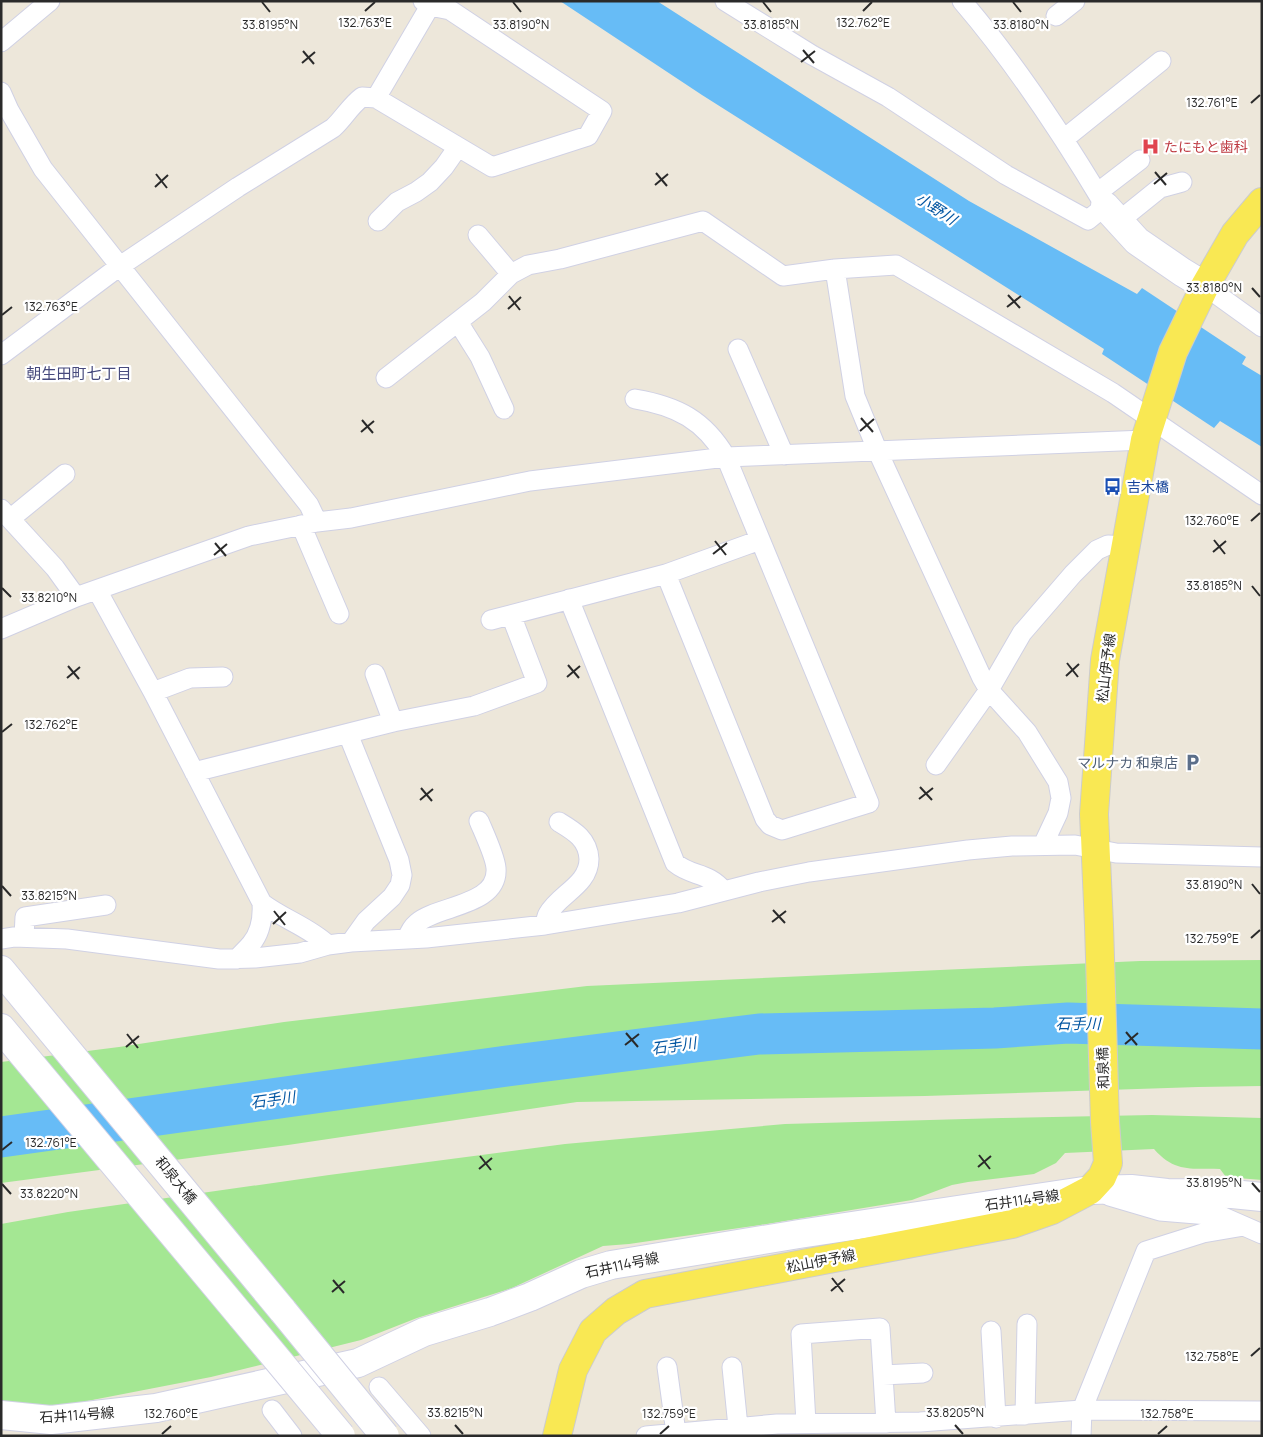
<svg xmlns="http://www.w3.org/2000/svg" width="1263" height="1437" viewBox="0 0 1263 1437" font-family="Manrope,'Noto Sans JP',sans-serif">
	<style>
		.green { fill: #a4e793 }
		.water { fill: #67bcf6 }
		.lines { fill: none; stroke-linecap: round; stroke-linejoin: round }
		.river { stroke: #67bcf6; stroke-width: 41 }
		.street-casing { stroke: #d0d1e4; stroke-width: 21 }
		.secondary-casing { stroke: #d0d1e4; stroke-width: 30 }
		.primary-casing { stroke: #ccc; stroke-width: 30 }
		.street { stroke: #fff; stroke-width: 19 }
		.secondary { stroke: #fff; stroke-width: 28 }
		.primary { stroke: #f9e853; stroke-width: 28 }
		.secondary-bridge-casing { stroke: #d0d1e4; stroke-width: 30; stroke-linecap: butt }
		.secondary-bridge { stroke: #fff; stroke-width: 28 }
		.ticks { fill: none; stroke: #2a2a2a; stroke-width: 2 }
		.labels { text-anchor: middle; stroke-width: 4.5; stroke-linejoin: round; paint-order: stroke }
		.health-label { font-size: 14px; fill: #be3a42; stroke: #fff; text-anchor: start }
		.transit-label { font-size: 14px; fill: #164399; stroke: #fff; text-anchor: start }
		.street-label { font-size: 14px; fill: #2a2a2a; stroke: #fff }
		.service-label { font-size: 14px; fill: #4e5e75; stroke: #fff; text-anchor: end }
		.water-label { font-size: 15px; font-style: italic; fill: #0557a2; stroke: #fff }
		.neighbourhood-label { font-size: 15px; fill: #474a7d; stroke: #fff }
		.ticks-label { font-size: 12px; text-anchor: middle; fill: #2a2a2a; stroke: #fff; stroke-width: 4.5; stroke-linejoin: round; paint-order: stroke }
	</style>
	<rect width="100%" height="100%" fill="#ede7da"/>
	<path class="green" d="M1262 960V1086L1198 1087 925 1096 577 1102 288 1145 1 1183V1062L119 1047 284 1022 587 986 1140 961Z
		M1152 1115 1262 1118V1180L1226 1177 1220 1169C1191 1168 1175 1173 1154 1149L1065 1153 1056 1163 1034 1174 968 1182 952 1185 912 1200 760 1225 629 1244 603 1246 512 1288 417 1318 361 1340 211 1377 51 1408 1 1404V1224L68 1212 329 1175 565 1144 785 1124 1002 1118Z"/>
	<path class="water" d="M560 1H657L969 201 1137 294 1142 288 1246 357 1242 364 1262 376V447L1220 421 1214 428 1102 354 1104 349 702 95Z"/>
	<g class="lines">
		<path class="river" d="M1 1137 507 1066 759 1034 995 1028 1068 1023 1262 1029"/>
		<defs>
			<path id="street" d="M423 1 430 6 450 10 602 111 588 136 492 167 376 98 430 6
				M725 1 812 55 888 97 1006 175 1088 220 1105 206C1062 134 1016 64 962 1
				M1056 16 1075 1
				M1 42 50 1
				M1 92 9 110 43 169 309 505 317 522
				M1064 139 1161 61
				M1097 193 1140 160
				M378 221 397 202 416 192 430 182 444 167 458 147
				M1119 221 1160 188 1182 182
				M478 235 511 274
				M835 269 855 396 878 452 982 678 989 690 1027 732 1058 782 1061 798 1058 813 1043 845
				M1205 286 1262 327
				M458 322 480 357 504 409
				M738 349 784 455
				M1 355 120 266 238 187 333 128C344 118 350 106 362 97L376 98
				M386 378 483 302 511 274 528 265 560 259 703 221 783 276 835 269 896 265 1113 393 1262 495
				M635 399C677 406 704 420 726 457L869 803 782 830 770 825 765 819 666 574
				M1 509 55 568 76 597
				M10 519 65 474
				M301 525 339 614
				M97 590 153 692 262 903C283 919 309 927 328 945
				M569 599 675 863C692 877 707 871 724 891
				M491 620 666 574 760 540
				M1 629 76 597 249 536 317 522 351 518 530 481 726 457 1145 440
				M375 674 393 722
				M153 692 190 678 223 677
				M348 734 399 860 402 875 400 885 392 897 366 921 351 942
				M936 765 989 690 1022 633 1073 574 1097 550 1108 545 1126 546
				M194 772 393 722 474 706 537 683 511 615
				M545 925C546 922 546 917 548 914 559 894 589 885 589 859 588 839 574 831 559 822
				M24 937 25 917 106 905
				M1 939 14 937 67 939 219 959 255 958 300 953 328 945 351 942 426 938 545 925 678 903 759 882 809 872 968 850 1012 846 1075 845 1116 853 1262 857
				M407 939C409 933 411 928 417 923 438 905 499 906 496 868 495 856 484 833 479 821
				M237 959C241 954 246 950 251 944 261 932 263 918 262 903
				M1109 1196 1160 1211 1221 1216 1262 1234
				M991 1331 996 1418
				M667 1367 676 1433
				M732 1367 738 1427
				M883 1375 923 1373
				M379 1387 421 1436
				M272 1410 292 1436
				M1025 1415 1027 1324
				M806 1423 801 1334 880 1328 886 1423
				M646 1436 777 1424 920 1422 1082 1410 1262 1411
				M1081 1436 1082 1410 1146 1251 1203 1233 1244 1226"/>
			<path id="secondary" d="M1105 206 1137 241 1182 272 1205 286
				M1 970 283 1311
				M1 1028 242 1317
				M1 1415 51 1420 156 1408 358 1363 424 1332 490 1312 530 1297 581 1274 611 1265 799 1234 1090 1190 1131 1189 1167 1193 1232 1194 1262 1197"/>
			<path id="primary" d="M557 1436 573 1370 593 1331 616 1311 645 1294 1012 1224 1052 1210 1090 1190 1102 1177 1108 1163 1105 1122 1099 925 1094 814 1105 660 1145 440 1173 352 1205 286 1235 234 1262 202"/>
		</defs>
		<use href="#street" class="street-casing"/>
		<use href="#secondary" class="secondary-casing"/>
		<use href="#primary" class="primary-casing"/>
		<use href="#street" class="street"/>
		<use href="#secondary" class="secondary"/>
		<use href="#primary" class="primary"/>
		<defs>
			<path id="secondary-bridge" d="M283 1311 385 1436
				M242 1317 341 1436"/>
		</defs>
		<use href="#secondary-bridge" class="secondary-bridge-casing"/>
		<use href="#secondary-bridge" class="secondary-bridge"/>
	</g>
	<path class="ticks" d="M262 2 270 12M513 2 521 12M763 2 771 12M1013 2 1021 12M365 11 375 2M863 11 872 2M803 50 814 63M303 51 314 64M801 62 815 51M302 63 315 52M1251 103 1260 95M1155 172 1166 185M656 173 667 186M156 174 167 188M1154 184 1167 173M655 185 668 174M155 187 168 175M1252 288 1260 297M1008 295 1020 308M509 296 520 310M1007 307 1021 296M508 309 521 297M2 315 12 307M861 418 873 432M362 420 373 433M860 431 874 419M361 432 374 421M1251 521 1260 513M1214 540 1225 554M715 541 726 555M215 543 226 556M1213 552 1226 541M713 554 727 543M214 555 227 544M1252 586 1260 596M2 588 11 597M1067 663 1078 677M568 665 579 678M68 666 79 679M1066 676 1079 664M567 677 580 666M67 678 80 667M2 732 12 724M920 787 932 800M421 788 432 801M919 799 933 788M420 800 433 789M1252 884 1260 894M2 886 11 896M773 910 785 923M274 911 285 925M772 922 786 911M273 924 286 912M1251 938 1260 930M1126 1032 1137 1045M626 1033 638 1047M127 1034 138 1048M1125 1044 1138 1033M625 1045 639 1034M126 1047 139 1036M2 1150 12 1142M979 1155 990 1169M480 1156 491 1170M978 1167 991 1156M479 1169 492 1158M1252 1183 1260 1192M2 1184 11 1194M832 1278 843 1292M333 1280 344 1293M831 1291 845 1279M332 1292 345 1281M1251 1356 1260 1348M455 1425 463 1434M955 1425 963 1434M162 1434 171 1426M660 1434 669 1426M1158 1434 1167 1426"/>
	<defs>
		<symbol id="hospital-bare" viewBox="-9 -9 18 18"><path d="M-5-5h3v3.5h4V-5h3V5h-3V1.5h-4V5h-3Z" fill="#e0444e" stroke="#fff" stroke-width="2.5" paint-order="stroke"/></symbol>
		<symbol id="bus-bare" viewBox="-9 -9 18 18"><path d="M-5-6H5V4H4V6H2V4H-2V6H-4V4H-5ZM-3.5-4V0h7V-4ZM-3.5 1.2v1.5H-2V1.2ZM2 1.2v1.5H3.5V1.2Z" fill="#1a4fb4" stroke="#fff" stroke-width="2.5" paint-order="stroke"/></symbol>
		<symbol id="parking-bare" viewBox="-9 -9 18 18"><path d="M-3.5-5.5H1a3.5 3.5 0 0 1 0 7H-1V5.5H-3.5ZM-1-3.4V-.6H.8a1.4 1.4 0 0 0 0-2.8Z" fill="#5c6f8a" stroke="#fff" stroke-width="2.5" paint-order="stroke"/></symbol>
	</defs>
	<g fill-rule="evenodd">
		<use href="#hospital-bare" x="1138" y="134" width="25" height="25"/>
		<use href="#bus-bare" x="1100" y="474" width="25" height="25"/>
		<use href="#parking-bare" x="1180" y="750" width="25" height="25"/>
	</g>
	<g class="labels">
		<g class="health-label">
			<text x="1164" y="152">たにもと歯科</text>
		</g>
		<g class="transit-label">
			<text x="1127" y="492">吉木橋</text>
		</g>
		<g class="street-label">
			<text transform="translate(1106 668) rotate(-83)" y="5">松山伊予線</text>
			<text transform="translate(1103 1068) rotate(-92)" y="5">和泉橋</text>
			<text transform="translate(176 1180) rotate(51)" y="5">和泉大橋</text>
			<text transform="translate(1022 1200) rotate(-8)" y="5">石井114号線</text>
			<text transform="translate(821 1261) rotate(-11)" y="5">松山伊予線</text>
			<text transform="translate(622 1265) rotate(-12)" y="5">石井114号線</text>
			<text transform="translate(77 1415) rotate(-4)" y="5">石井114号線</text>
		</g>
		<g class="service-label">
			<text x="1178" y="768">マルナカ 和泉店</text>
		</g>
		<g class="water-label">
			<text transform="translate(936 209) rotate(33)" y="5">小野川</text>
			<text x="1078" y="1029">石手川</text>
			<text transform="translate(674 1046) rotate(-8)" y="5">石手川</text>
			<text transform="translate(273 1100) rotate(-8)" y="5">石手川</text>
		</g>
		<g class="neighbourhood-label">
			<text x="79" y="379">朝生田町七丁目</text>
		</g>
	</g>
	<g class="ticks-label">
		<text x="365" y="27">132.763°E</text>
		<text x="863" y="27">132.762°E</text>
		<text x="1021" y="29">33.8180°N</text>
		<text x="270" y="29">33.8195°N</text>
		<text x="521" y="29">33.8190°N</text>
		<text x="771" y="29">33.8185°N</text>
		<text x="1212" y="107">132.761°E</text>
		<text x="1214" y="292">33.8180°N</text>
		<text x="51" y="311">132.763°E</text>
		<text x="1212" y="525">132.760°E</text>
		<text x="1214" y="590">33.8185°N</text>
		<text x="49" y="602">33.8210°N</text>
		<text x="51" y="729">132.762°E</text>
		<text x="1214" y="889">33.8190°N</text>
		<text x="49" y="900">33.8215°N</text>
		<text x="1212" y="943">132.759°E</text>
		<text x="51" y="1147">132.761°E</text>
		<text x="1214" y="1187">33.8195°N</text>
		<text x="49" y="1198">33.8220°N</text>
		<text x="1212" y="1361">132.758°E</text>
		<text x="455" y="1417">33.8215°N</text>
		<text x="955" y="1417">33.8205°N</text>
		<text x="171" y="1418">132.760°E</text>
		<text x="669" y="1418">132.759°E</text>
		<text x="1167" y="1418">132.758°E</text>
	</g>
	<rect width="1263" height="1437" fill="none" stroke="#2a2a2a" stroke-width="5"/>
</svg>
